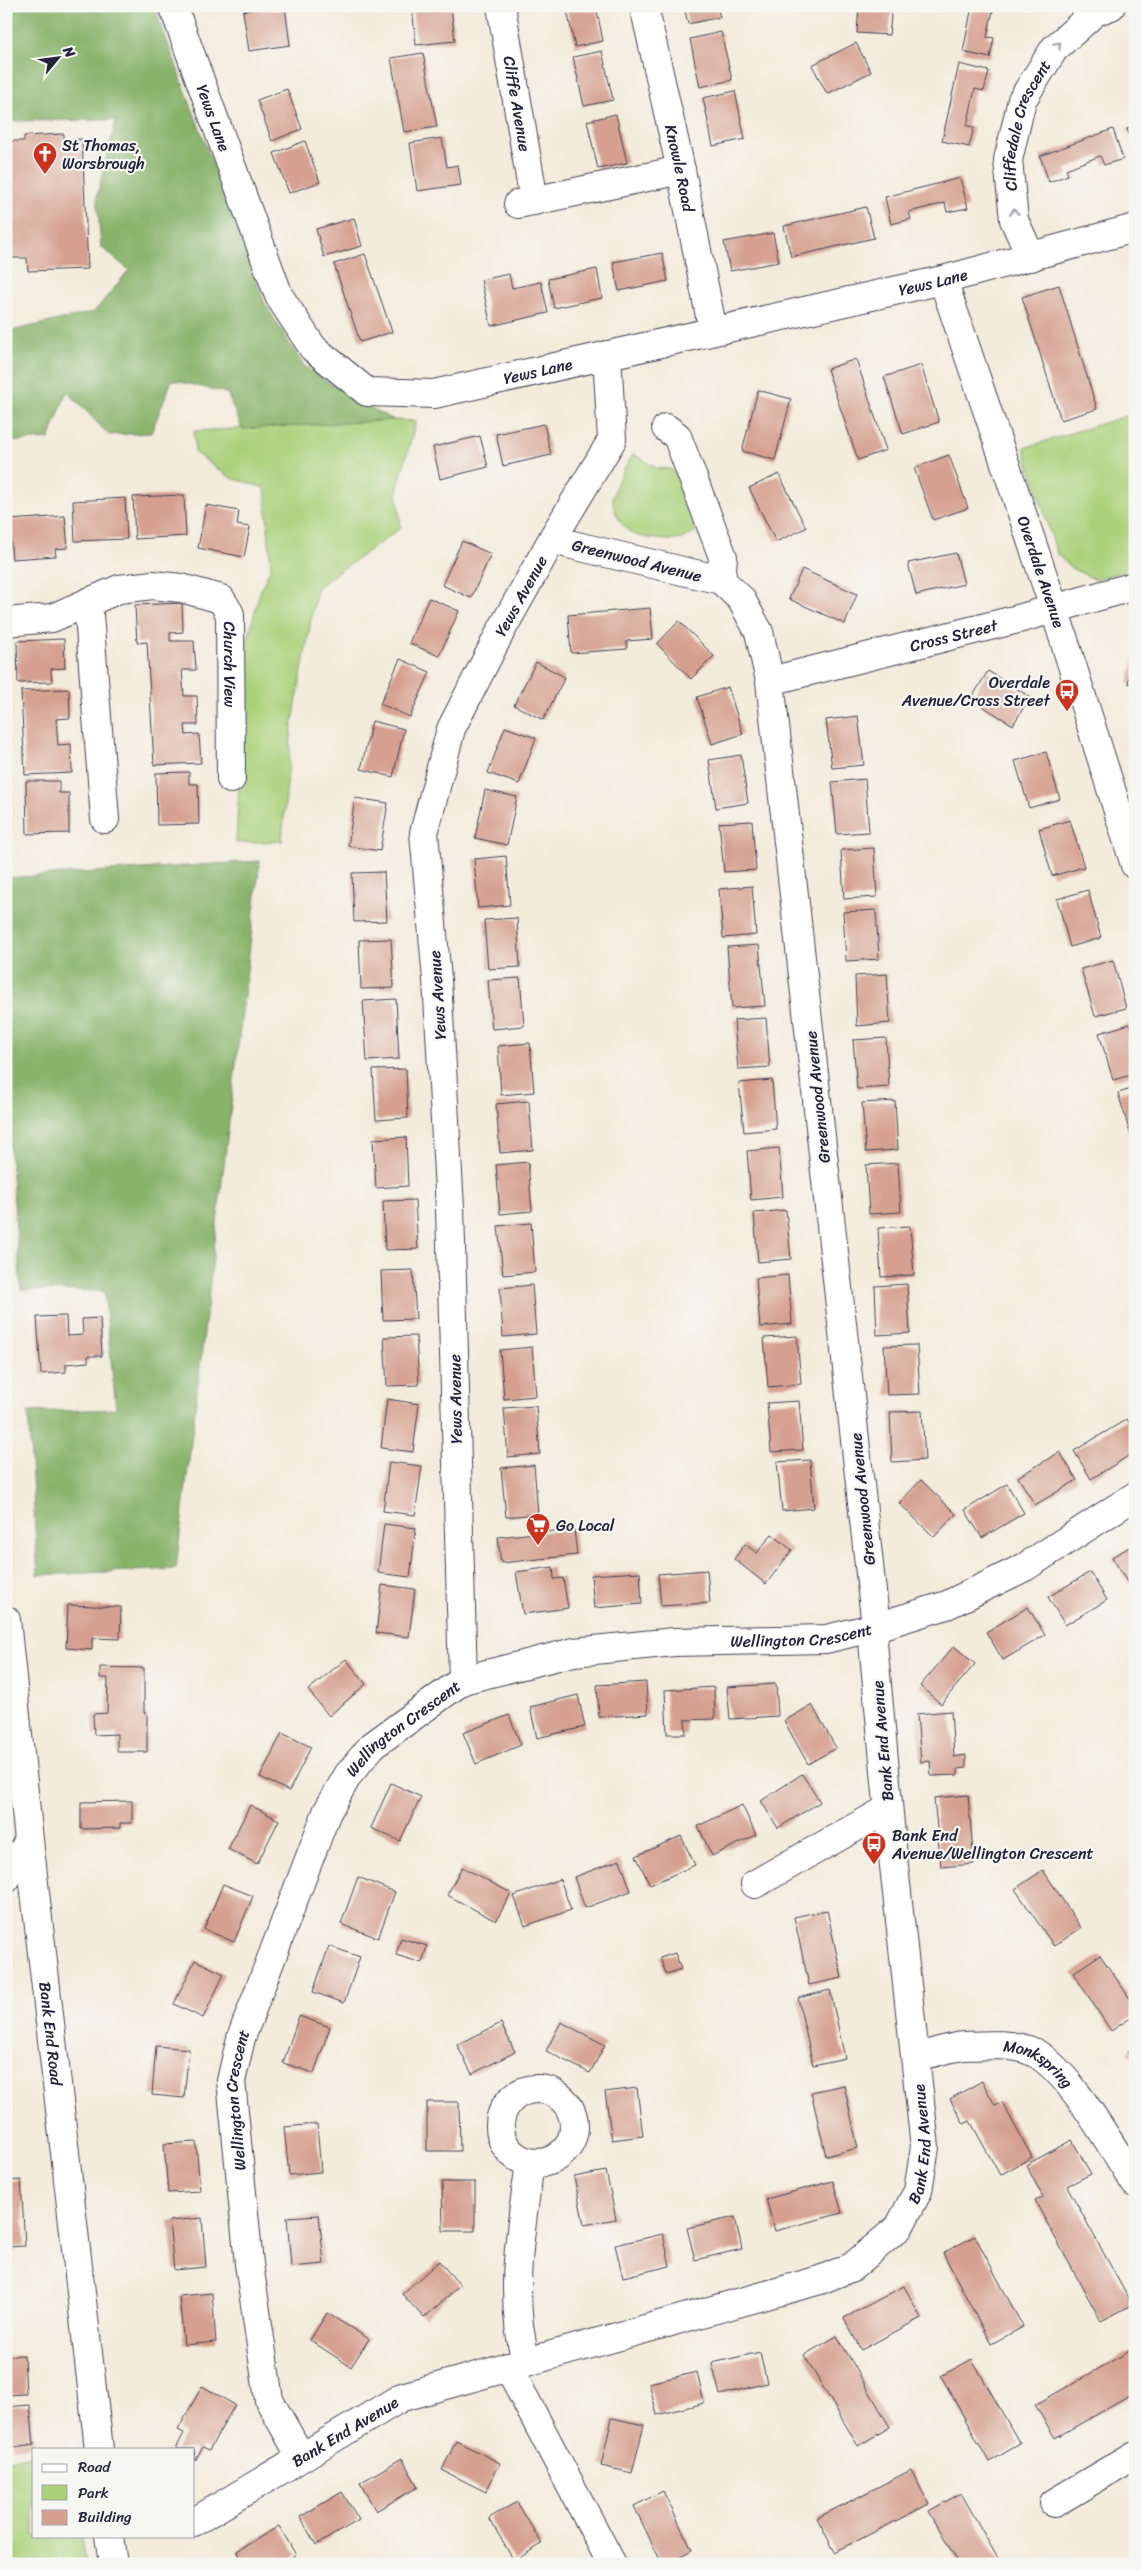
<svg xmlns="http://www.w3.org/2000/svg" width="1141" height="2570" viewBox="0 0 1141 2570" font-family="Sriracha,sans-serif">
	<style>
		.green { fill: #acd17b; stroke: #677a5b }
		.forest { fill: #89b36b; stroke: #566a53 }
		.building { fill: #d5a090 }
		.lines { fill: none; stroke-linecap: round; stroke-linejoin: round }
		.minor-casing { stroke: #414053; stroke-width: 30 }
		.minor { stroke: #fff; stroke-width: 28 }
		.oneway { stroke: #9c9ca7 }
		.labels { text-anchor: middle; stroke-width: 4.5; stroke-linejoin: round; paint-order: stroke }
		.street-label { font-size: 16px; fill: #22223b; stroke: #f6f6f2 }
		.poi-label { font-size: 16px; fill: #22223b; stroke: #f6f6f2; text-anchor: start }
	</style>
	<rect width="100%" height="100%" fill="#f6f6f2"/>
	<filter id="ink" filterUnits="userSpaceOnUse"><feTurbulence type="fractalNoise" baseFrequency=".02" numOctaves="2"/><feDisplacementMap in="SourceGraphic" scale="10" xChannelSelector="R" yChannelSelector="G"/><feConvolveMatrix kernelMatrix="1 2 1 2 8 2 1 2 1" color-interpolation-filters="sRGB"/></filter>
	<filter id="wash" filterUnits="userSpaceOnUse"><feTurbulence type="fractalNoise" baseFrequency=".0096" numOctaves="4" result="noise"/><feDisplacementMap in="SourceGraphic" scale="20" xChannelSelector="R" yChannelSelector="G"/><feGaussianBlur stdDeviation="1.12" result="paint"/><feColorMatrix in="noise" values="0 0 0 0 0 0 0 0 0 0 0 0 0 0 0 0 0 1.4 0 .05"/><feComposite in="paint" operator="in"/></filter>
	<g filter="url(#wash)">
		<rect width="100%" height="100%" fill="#f3ebdb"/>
		<path class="green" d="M1135 413V567L1096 580 1071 568 1057 554 1024 448Z
			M394 420 416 421 397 491 401 528 317 587 292 726 282 841 236 843 246 646 260 592 271 567 265 488 231 478 195 453 194 431Z
			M634 454 656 468 670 469 677 475 697 530C685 541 674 541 658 539 651 538 644 538 638 536 624 533 611 510 613 496 616 481 626 465 634 454Z
			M34 2455V2536H82L86 2564H6V2459Z"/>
		<path class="forest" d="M11 6H154L265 304 304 366 359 402 394 420 242 429 227 393 172 380 151 433 109 435 67 391 49 439 6 442V332L94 312 129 270 101 247 97 196 116 120 13 121 6 123V11L12 8Z
			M260 861 176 1569 38 1575 28 1412 116 1409 104 1291 21 1290 6 1100V878Z"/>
		<g id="blocks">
			<path class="building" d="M274 6H285L290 45 249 51 243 11Z
				M412 6H451L455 41 416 45Z
				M566 6H596L603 41 575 47Z
				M684 6H717L720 17 688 24Z
				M859 6H892L889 35 857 33Z
				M972 6H994L987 37 994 38 990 58 963 52Z
				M721 32 732 80 700 87 690 39Z
				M856 43 871 72 827 94 812 65Z
				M602 51 613 100 584 106 573 57Z
				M423 53 437 127 404 132 391 58Z
				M959 64 989 71 984 91 975 89 967 126 974 127 969 147 942 141Z
				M287 89 302 129 272 141 257 100Z
				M735 91 745 139 713 146 703 98Z
				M616 114 627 163 598 169 587 121Z
				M1135 126V147L1127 129Z
				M1113 129 1123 159 1104 165 1100 156 1066 169 1068 175 1049 182 1040 156Z
				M64 134V140L82 139 88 269 28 271 27 258H8L6 141H24V136Z
				M442 138 447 167 458 165 461 185 417 191 410 143Z
				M305 141 320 182 289 193 274 153Z
				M960 178 968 208 947 212 945 203 909 212 911 219 891 224 885 197Z
				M866 207 874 238 791 257 784 226Z
				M354 218 362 246 324 257 316 229Z
				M773 233 779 262 730 271 724 242Z
				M662 253 668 281 619 291 613 262Z
				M365 254 392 332 360 342 334 264Z
				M597 269 602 298 554 308 548 279Z
				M509 274 512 288 541 282 548 313 491 326 481 280Z
				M1059 285 1097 409 1061 420 1022 297Z
				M856 359 886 450 858 460 827 369Z
				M921 365 939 422 903 434 884 377Z
				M758 390 791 399 775 460 742 451Z
				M544 424 551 455 503 466 496 434Z
				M480 436 488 467 440 479 433 447Z
				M949 455 968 508 933 520 914 468Z
				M779 474 806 528 776 542 749 488Z
				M184 495 186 536 135 539 133 497Z
				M125 498 127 539 75 541 73 501Z
				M206 505 239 511 237 525 250 527 244 557 198 548Z
				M65 516 68 548 55 549 56 556 12 559 9 520Z
				M462 541 491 554 471 598 442 585Z
				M956 553 964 584 916 595 908 563Z
				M802 569 857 594 845 624 789 599Z
				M429 598 459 611 439 656 409 643Z
				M182 603 183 632 170 633V641H194L196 670H182L184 696H197L198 725H185L186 735 199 734 201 763 154 765 147 642 137 643 135 605Z
				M650 608 653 639 627 641V649L571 653 568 615Z
				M679 621 714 656 691 679 657 644Z
				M64 639 65 668 51 669 52 682 18 683 17 641Z
				M400 659 430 672 410 717 380 704Z
				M1134 660H1135V685L1128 683Z
				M536 662 565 677 543 720 514 705Z
				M988 671 1030 697 1013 725 971 699Z
				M728 687 743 734 712 744 697 697Z
				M69 689 70 718 56 719 58 745 71 744 72 773 25 775 21 691Z
				M858 716 864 765 832 768 826 720Z
				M372 721 404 729 393 777 361 769Z
				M505 727 536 738 519 784 488 773Z
				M1046 752 1060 799 1029 808 1015 761Z
				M741 755 748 803 716 808 709 760Z
				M189 772V784H198L199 824 157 825 156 773Z
				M865 779 869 832 837 834 832 782Z
				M26 781H59V793H69V833L27 834Z
				M485 790 517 797 507 845 475 838Z
				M355 798 388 803 380 851 348 846Z
				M1070 820 1084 867 1052 876 1039 829Z
				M752 821 756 870 724 872 719 823Z
				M874 848 877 897 844 899 841 850Z
				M506 856 510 905 478 908 474 859Z
				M384 872 387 921 354 922 352 873Z
				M752 886 756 935 723 938 719 889Z
				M1088 890 1101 938 1070 947 1057 899Z
				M876 910 879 959 846 961 843 912Z
				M517 918 520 967 488 969 484 920Z
				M391 939 394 988 361 989 359 940Z
				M759 945 765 1006 732 1008 727 947Z
				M1113 960 1126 1008 1095 1016 1081 969Z
				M887 974 890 1023 857 1026 855 976Z
				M520 978 524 1026 492 1029 488 980Z
				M396 999 399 1059 367 1061 363 1001Z
				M766 1018 770 1067 738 1069 734 1020Z
				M1130 1024 1135 1040V1074L1113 1080 1099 1033Z
				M886 1038 889 1087 857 1089 853 1040Z
				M530 1043 534 1092 501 1095 498 1046Z
				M406 1069 408 1118 376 1120 373 1070Z
				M772 1080 776 1129 744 1132 739 1083Z
				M1135 1088V1146H1134L1118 1093Z
				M529 1101 533 1150 500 1153 496 1104Z
				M895 1101 898 1150 866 1152 862 1103Z
				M406 1137 408 1186 376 1188 373 1139Z
				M779 1148 783 1197 751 1200 747 1151Z
				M528 1162 532 1211 500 1214 496 1165Z
				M898 1163 901 1212 869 1214 866 1165Z
				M415 1200 418 1249 385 1250 383 1201Z
				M786 1210 791 1259 758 1262 754 1213Z
				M531 1223 535 1272 503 1275 498 1226Z
				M910 1226 914 1275 881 1277 878 1228Z
				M413 1270 416 1319 383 1320 381 1271Z
				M788 1275 792 1324 760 1327 756 1278Z
				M907 1284 910 1333 877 1335 875 1286Z
				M532 1285 536 1334 503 1337 500 1288Z
				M66 1316 67 1336 83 1335 82 1319 100 1318 102 1356H88V1362L66 1364V1372L41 1374 37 1317Z
				M416 1336 419 1385 387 1386 384 1337Z
				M797 1336 801 1384 768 1387 764 1338Z
				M917 1345 920 1394 887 1395 884 1346Z
				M532 1347 536 1396 504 1399 500 1350Z
				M387 1399 419 1404 413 1452 381 1448Z
				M799 1401 803 1450 771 1452 767 1403Z
				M536 1406 540 1454 508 1457 504 1408Z
				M922 1411 925 1460 892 1462 890 1412Z
				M1127 1419 1135 1432V1452L1091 1479 1074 1451Z
				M1060 1452 1077 1480 1035 1505 1018 1477Z
				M810 1460 814 1508 782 1511 777 1462Z
				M389 1462 422 1466 415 1515 383 1511Z
				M534 1465 538 1514 506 1517 501 1468Z
				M921 1480 956 1514 934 1537 899 1503Z
				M1007 1484 1024 1513 982 1538 965 1510Z
				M384 1524 416 1528 410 1577 378 1573Z
				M574 1529 577 1555 501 1563 498 1537Z
				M772 1534 792 1550 766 1584 734 1559 745 1544 757 1553Z
				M1135 1544V1582L1129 1585 1112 1557Z
				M553 1567 554 1579 563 1578 568 1608 523 1614 516 1572Z
				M707 1570 710 1603 661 1606 658 1574Z
				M640 1572 642 1604 594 1608 591 1575Z
				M1090 1572 1107 1600 1065 1625 1048 1597Z
				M382 1585 415 1589 409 1637 376 1633Z
				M68 1605 121 1607 120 1639 92 1638V1650L66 1648Z
				M1028 1607 1045 1635 1003 1660 986 1632Z
				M954 1646 975 1664 941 1704 920 1686Z
				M346 1659 366 1684 329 1716 308 1690Z
				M100 1667 144 1668V1713H147V1752H117V1734L94 1735 93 1714 107 1713 108 1678H100Z
				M646 1682 648 1714 599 1717 597 1685Z
				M776 1684 778 1716 730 1719 727 1687Z
				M714 1687 715 1719 685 1720 686 1734H667L665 1690Z
				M578 1695 585 1727 537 1738 530 1707Z
				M812 1705 836 1748 808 1764 784 1721Z
				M951 1711 954 1757 966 1755V1768L958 1769V1775L931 1776 930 1761 921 1762 917 1714Z
				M509 1715 521 1745 476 1764 463 1733Z
				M282 1733 311 1747 289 1791 260 1777Z
				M802 1774 820 1802 778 1828 761 1801Z
				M391 1783 421 1797 400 1841 371 1828Z
				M968 1795 974 1864 941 1867 934 1798Z
				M132 1801V1823H120V1828L81 1829V1802Z
				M250 1805 279 1820 257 1864 228 1849Z
				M742 1805 756 1835 712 1856 698 1826Z
				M681 1836 695 1865 650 1885 636 1856Z
				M620 1860 631 1891 585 1908 574 1877Z
				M462 1867 511 1893 496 1921 447 1895Z
				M1043 1870 1081 1928 1054 1946 1015 1889Z
				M358 1877 395 1892 378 1938 341 1924Z
				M560 1879 571 1910 525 1926 514 1896Z
				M223 1884 253 1896 234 1942 204 1929Z
				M827 1910 842 1978 809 1985 794 1917Z
				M401 1938 427 1946 422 1963 396 1955Z
				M329 1946 360 1957 344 2003 313 1992Z
				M675 1953 681 1969 666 1974 660 1958Z
				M1100 1955 1135 2006V2015L1111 2031 1073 1973Z
				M195 1960 224 1974 203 2018 174 2004Z
				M830 1990 845 2058 813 2065 798 1998Z
				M299 2016 330 2027 314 2073 283 2063Z
				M561 2022 605 2045 590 2073 546 2051Z
				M501 2023 515 2052 472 2074 457 2045Z
				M156 2046 189 2049 184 2098 152 2095Z
				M1135 2047V2063L1127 2052Z
				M982 2081 995 2105 1002 2102 1032 2157 1000 2175 970 2121 964 2124 950 2099Z
				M844 2085 858 2148 826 2156 811 2092Z
				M637 2088 643 2136 612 2140 605 2092Z
				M427 2102H459L460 2151H427Z
				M317 2124 321 2172 289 2175 284 2127Z
				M1072 2140 1091 2174 1067 2186 1132 2305 1101 2321 1035 2201 1043 2197 1026 2165Z
				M196 2142 200 2191 168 2193 164 2144Z
				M606 2171 616 2219 584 2225 574 2177Z
				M21 2180 25 2246 6 2247V2181Z
				M833 2181 842 2213 775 2231 766 2199Z
				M442 2182H475V2231H443Z
				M319 2215 324 2264 291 2267 287 2217Z
				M735 2217 742 2249 695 2260 687 2228Z
				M202 2218 206 2267 174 2270 169 2221Z
				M663 2234 670 2266 623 2277 615 2245Z
				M975 2236 1023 2327 991 2344 943 2253Z
				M439 2261 460 2285 424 2318 402 2294Z
				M904 2286 921 2318 861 2350 844 2318Z
				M212 2293 216 2342 184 2345 179 2296Z
				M327 2313 369 2339 351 2367 310 2340Z
				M837 2336 890 2427 858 2446 804 2355Z
				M1135 2348V2393L1055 2438 1035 2405Z
				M760 2352 767 2383 720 2395 712 2363Z
				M24 2355 26 2394 6 2395V2356Z
				M972 2359 1020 2444 989 2462 941 2376Z
				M697 2372 704 2403 657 2415 649 2383Z
				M202 2386 235 2405 209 2450 203 2447 195 2461 194 2449H176L184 2433 178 2430Z
				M30 2405 34 2445 13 2448 12 2437 6 2438V2407Z
				M612 2418 644 2425 632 2473 601 2466Z
				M456 2441 500 2463 486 2492 442 2470Z
				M402 2458 418 2487 376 2511 360 2483Z
				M911 2470 929 2504 835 2552 817 2518Z
				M663 2491 692 2550 665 2564H662L634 2506Z
				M342 2492 359 2520 316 2545 300 2517Z
				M961 2493 1001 2564H959L929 2511Z
				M517 2502 542 2544 514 2561 489 2518Z
				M279 2526 296 2555 280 2564H245L237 2551Z"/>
		</g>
	</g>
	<g filter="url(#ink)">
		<use href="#blocks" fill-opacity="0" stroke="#414053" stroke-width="1"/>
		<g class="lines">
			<defs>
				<g id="minor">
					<path id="s1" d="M173 6 279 296 313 348 367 392 434 394 943 280 1135 228"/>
					<path id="s2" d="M501 6 534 201"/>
					<path id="s3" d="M644 6 681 170 713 331"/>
					<path d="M518 204 681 170"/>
					<path id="s4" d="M1031 257 1014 220 1008 160 1022 100 1054 49 1095 12 1111 6"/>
					<path id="s5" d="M943 280 1054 608 1135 865"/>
					<path d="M666 428 677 436 723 557 721 580"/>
					<path d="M88 602 105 819"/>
					<path id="s6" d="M6 622 52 618 119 589 153 585 181 588 221 599 230 614 231 779"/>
					<path id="s7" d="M770 681 1018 619 1135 586"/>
					<path id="s8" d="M6 1620 29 1840 99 2449"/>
					<path id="s9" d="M463 1680 450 1208 437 980 424 833 451 729 502 629 554 536 612 440 607 355"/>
					<path d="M6 1879 29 1840"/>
					<path d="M755 1884 888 1809"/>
					<path id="s10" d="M917 2056C933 2054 949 2047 965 2046 986 2045 1014 2043 1033 2052 1069 2069 1112 2148 1135 2183"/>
					<circle cx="537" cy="2126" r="37"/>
					<path d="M526 2361C508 2296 521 2229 530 2163"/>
					<path d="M508 2367 612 2564"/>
					<path id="s11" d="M301 2457 269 2400 249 2264 231 2081 241 2038 327 1812 348 1775 372 1746 463 1680 574 1652 674 1642 826 1639 876 1627 947 1605 1025 1567 1135 1496"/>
					<path d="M1054 2503 1135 2455"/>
					<path id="s12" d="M194 2522 402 2397 820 2280 852 2267 899 2227 918 2191 925 2147 893 1857 873 1642 876 1627 770 681 759 632 741 599 721 580 568 544 554 536"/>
					<path d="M109 2536 113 2564"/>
				</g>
			</defs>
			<use href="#minor" class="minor-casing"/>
			<use href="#minor" class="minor"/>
		</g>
		<defs><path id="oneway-chevron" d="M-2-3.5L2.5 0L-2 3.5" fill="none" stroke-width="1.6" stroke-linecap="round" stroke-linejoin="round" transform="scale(1.25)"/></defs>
		<g class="oneway">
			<use href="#oneway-chevron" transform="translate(1058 45) rotate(-45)"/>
			<use href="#oneway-chevron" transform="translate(1014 212) rotate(-97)"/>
		</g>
	</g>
	<defs>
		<symbol id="church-pin" viewBox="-11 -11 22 30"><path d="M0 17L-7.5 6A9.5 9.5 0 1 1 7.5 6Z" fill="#c8321e" stroke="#f6f6f2"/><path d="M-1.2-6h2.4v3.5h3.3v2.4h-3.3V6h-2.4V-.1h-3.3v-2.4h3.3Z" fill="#fff"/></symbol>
		<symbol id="bus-pin" viewBox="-11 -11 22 30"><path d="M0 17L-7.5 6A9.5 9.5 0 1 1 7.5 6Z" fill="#c8321e" stroke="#f6f6f2"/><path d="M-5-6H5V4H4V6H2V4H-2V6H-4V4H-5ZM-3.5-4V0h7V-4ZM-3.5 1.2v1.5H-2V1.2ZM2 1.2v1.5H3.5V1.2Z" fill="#fff"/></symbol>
		<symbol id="supermarket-pin" viewBox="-11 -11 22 30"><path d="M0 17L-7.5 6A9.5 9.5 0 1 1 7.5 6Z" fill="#c8321e" stroke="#f6f6f2"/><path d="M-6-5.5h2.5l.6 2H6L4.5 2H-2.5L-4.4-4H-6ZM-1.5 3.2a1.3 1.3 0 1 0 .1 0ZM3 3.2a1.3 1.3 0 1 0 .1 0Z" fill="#fff"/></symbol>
	</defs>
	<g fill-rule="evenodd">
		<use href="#church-pin" x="31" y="140" width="28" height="38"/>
		<use href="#bus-pin" x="1053" y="677" width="28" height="38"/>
		<use href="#supermarket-pin" x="524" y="1511" width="28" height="38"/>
		<use href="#bus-pin" x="860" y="1830" width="28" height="38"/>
	</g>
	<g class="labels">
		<g class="street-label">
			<text dy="6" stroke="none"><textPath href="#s2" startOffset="99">Cliffe Avenue</textPath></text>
			<text dy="6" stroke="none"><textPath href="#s1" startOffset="119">Yews Lane</textPath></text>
			<text dy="6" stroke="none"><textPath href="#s4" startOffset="139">Cliffedale Crescent</textPath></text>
			<text dy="6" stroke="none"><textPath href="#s3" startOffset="166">Knowle Road</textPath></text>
			<text dy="6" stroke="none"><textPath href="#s1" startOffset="1019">Yews Lane</textPath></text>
			<text dy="6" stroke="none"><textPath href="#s1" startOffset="614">Yews Lane</textPath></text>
			<text transform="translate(637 560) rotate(14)" y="6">Greenwood Avenue</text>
			<text dy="6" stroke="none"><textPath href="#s5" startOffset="308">Overdale Avenue</textPath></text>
			<text dy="6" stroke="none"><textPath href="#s9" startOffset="1106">Yews Avenue</textPath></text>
			<text dy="6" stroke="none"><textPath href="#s7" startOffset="189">Cross Street</textPath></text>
			<text dy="6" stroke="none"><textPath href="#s6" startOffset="291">Church View</textPath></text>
			<text transform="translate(437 995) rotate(-94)" y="6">Yews Avenue</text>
			<text transform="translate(817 1097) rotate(-96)" y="6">Greenwood Avenue</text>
			<text transform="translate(455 1399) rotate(-91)" y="6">Yews Avenue</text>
			<text transform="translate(862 1499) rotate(-96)" y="6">Greenwood Avenue</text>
			<text dy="6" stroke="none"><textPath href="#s11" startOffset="1208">Wellington Crescent</textPath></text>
			<text dy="6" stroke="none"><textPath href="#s11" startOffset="788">Wellington Crescent</textPath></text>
			<text transform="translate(882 1741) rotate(-95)" y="6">Bank End Avenue</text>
			<text dy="6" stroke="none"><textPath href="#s8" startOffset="416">Bank End Road</textPath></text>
			<text dy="6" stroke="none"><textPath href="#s10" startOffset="128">Monkspring</textPath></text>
			<text dy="6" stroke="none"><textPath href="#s11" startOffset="368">Wellington Crescent</textPath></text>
			<text dy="6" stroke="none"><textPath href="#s12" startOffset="861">Bank End Avenue</textPath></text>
			<text dy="6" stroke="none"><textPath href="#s12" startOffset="176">Bank End Avenue</textPath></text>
		</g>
		<g class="poi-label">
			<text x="62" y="151">St Thomas,<tspan x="62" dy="18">Worsbrough</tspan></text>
			<text x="1050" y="688" text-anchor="end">Overdale<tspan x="1050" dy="18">Avenue/Cross Street</tspan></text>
			<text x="556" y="1531">Go Local</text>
			<text x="892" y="1841">Bank End<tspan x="892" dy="18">Avenue/Wellington Crescent</tspan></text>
		</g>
	</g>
	<rect width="1141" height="2570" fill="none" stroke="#f6f6f2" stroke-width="25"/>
	<rect x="32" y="2448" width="162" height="90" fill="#f6f6f2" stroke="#a1a1a9"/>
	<rect x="42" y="2464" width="25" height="8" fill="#ffffff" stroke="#a1a1a9"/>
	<text x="78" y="2472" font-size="15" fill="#22223b">Road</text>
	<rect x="42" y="2485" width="25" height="15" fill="#acd17b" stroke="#a1a1a9"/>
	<text x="78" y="2498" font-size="15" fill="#22223b">Park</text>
	<rect x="42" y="2510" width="25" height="15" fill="#d5a090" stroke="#a1a1a9"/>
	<text x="78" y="2522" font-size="15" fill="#22223b">Building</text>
	<g transform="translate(58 58) rotate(61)" stroke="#f6f6f2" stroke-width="4" paint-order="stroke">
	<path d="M0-4L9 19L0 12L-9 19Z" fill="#22223b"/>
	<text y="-8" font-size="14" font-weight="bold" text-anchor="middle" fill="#22223b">N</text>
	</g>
</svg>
